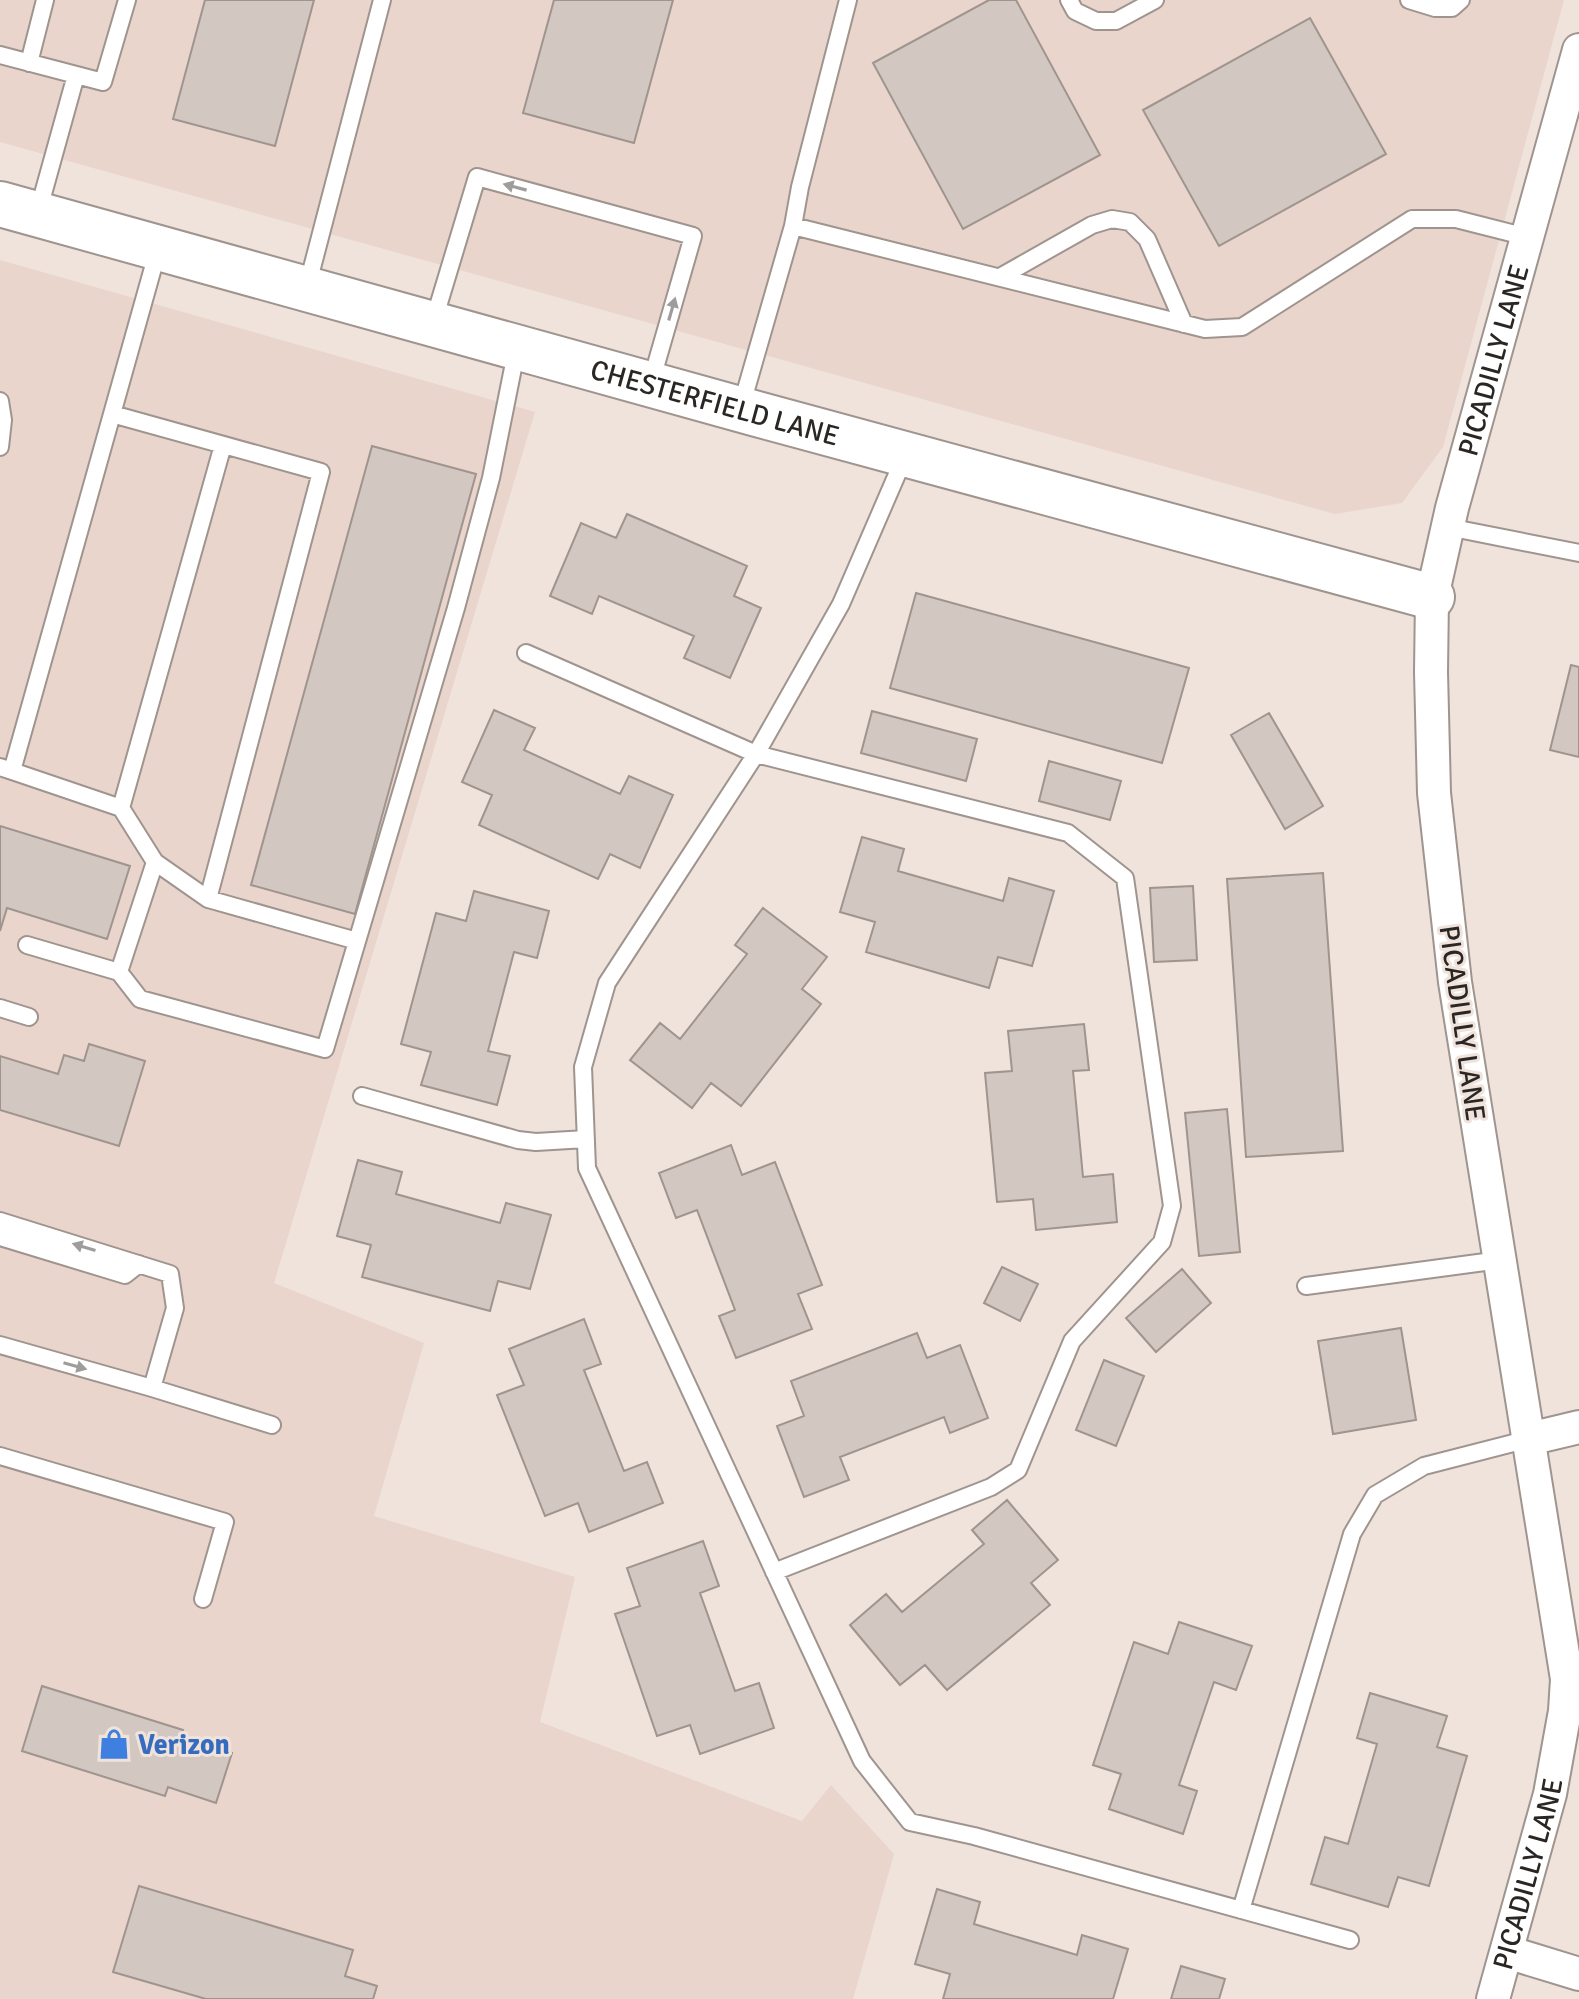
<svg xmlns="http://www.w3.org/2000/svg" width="1579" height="1999" viewBox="0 0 1579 1999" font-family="Signika,sans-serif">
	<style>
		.built { fill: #e9d5cc }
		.building { fill: #d2c7c1; stroke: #9f948e; stroke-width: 2 }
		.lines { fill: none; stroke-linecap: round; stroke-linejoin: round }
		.lane-casing { stroke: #9f948e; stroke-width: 20 }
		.street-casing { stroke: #9f948e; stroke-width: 36 }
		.secondary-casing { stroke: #9f948e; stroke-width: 48 }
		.lane { stroke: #fff; stroke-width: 16 }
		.street { stroke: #fff; stroke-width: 32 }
		.secondary { stroke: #fff; stroke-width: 44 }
		.oneway { fill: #9f9d9c }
		.labels { text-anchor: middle; stroke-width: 6; stroke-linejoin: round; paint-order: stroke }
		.street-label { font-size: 28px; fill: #2a2623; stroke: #efe3dc }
		.shop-label { font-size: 28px; font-weight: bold; fill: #366cbe; stroke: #efe3dc; text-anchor: start }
	</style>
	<rect width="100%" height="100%" fill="#efe3dc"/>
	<path class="built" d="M0 0H1564L1443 447 1402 503 1335 514 0 142Z
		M0 260 535 412 274 1283 424 1343 374 1516 575 1577 540 1722 802 1821 831 1785 894 1854 853 1999H0Z"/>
	<path class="building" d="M205 0H314L275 146 173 119Z
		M554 0H673L634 143 523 113Z
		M989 0H1016L1100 155 963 229 873 63Z
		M1310 18 1386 154 1219 246 1143 110Z
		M372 446 476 474 355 914 251 885Z
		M627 514 747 566 734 596 761 608 730 678 684 658 694 636 599 596 592 614 550 596 581 523 616 538Z
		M916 593 1189 668 1162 763 890 688Z
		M1571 665 1579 667V757L1550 750Z
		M494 710 535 728 524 750 620 794 629 776 673 795 640 868 610 854 598 879 479 825 492 795 462 782Z
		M872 711 977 739 966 781 861 753Z
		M1269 713 1323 806 1285 829 1231 735Z
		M1049 761 1121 781 1110 820 1039 801Z
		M0 826 130 866 107 939 7 908 0 931Z
		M862 837 904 849 898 871 1003 901 1009 878 1054 891 1032 966 998 957 989 988 866 952 875 922 840 912Z
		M1323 873 1343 1151 1246 1157 1227 879Z
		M1193 886 1197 960 1154 962 1150 888Z
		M474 891 549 911 537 958 514 952 488 1051 510 1056 497 1105 421 1085 431 1052 401 1044 436 913 466 921Z
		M763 908 827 957 802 989 821 1004 741 1106 711 1083 692 1108 630 1060 660 1023 680 1039 747 954 735 945Z
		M1084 1024 1089 1070 1073 1071 1083 1177 1113 1174 1117 1222 1036 1230 1033 1199 997 1202 985 1073 1012 1071 1008 1031Z
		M89 1044 145 1061 119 1146 0 1110V1056L58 1074 64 1055 84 1061Z
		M1227 1109 1240 1252 1199 1256 1185 1113Z
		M731 1145 742 1175 775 1162 822 1285 798 1294 812 1329 736 1358 719 1316 735 1310 697 1210 676 1218 659 1173Z
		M358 1160 402 1172 396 1194 500 1223 506 1203 551 1215 530 1289 498 1281 490 1311 362 1277 371 1245 337 1236Z
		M1002 1267 1038 1284 1020 1321 984 1303Z
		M1182 1269 1211 1303 1156 1352 1126 1318Z
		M584 1319 601 1364 584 1370 624 1471 647 1462 663 1503 589 1532 578 1503 545 1516 497 1395 524 1385 509 1349Z
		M1401 1328 1416 1420 1333 1434 1318 1341Z
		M917 1333 927 1358 960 1345 988 1418 950 1433 944 1417 840 1457 849 1480 804 1497 777 1426 804 1416 791 1381Z
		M1104 1360 1144 1376 1116 1446 1076 1430Z
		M1007 1500 1058 1560 1031 1583 1050 1605 947 1690 925 1665 900 1685 850 1625 886 1594 902 1612 984 1544 972 1530Z
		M703 1541 719 1586 700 1593 735 1691 759 1683 774 1728 700 1754 690 1725 657 1736 615 1614 640 1606 627 1568Z
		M1179 1622 1252 1646 1236 1690 1214 1682 1179 1785 1197 1791 1183 1834 1109 1809 1121 1774 1093 1765 1134 1642 1168 1654Z
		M42 1686 183 1730 181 1737 232 1753 216 1803 168 1787 165 1796 22 1751Z
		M1370 1693 1447 1716 1437 1747 1467 1756 1429 1886 1398 1877 1388 1907 1311 1884 1325 1837 1348 1844 1377 1744 1357 1738Z
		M139 1886 353 1950 345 1976 377 1986 373 1999H206L113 1972Z
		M937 1889 980 1902 974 1924 1077 1955 1082 1935 1128 1949 1113 1999H943L950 1974 915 1964Z
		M1181 1966 1225 1979 1219 1999H1171Z"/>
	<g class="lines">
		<defs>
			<path id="lane" d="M1069 0 1075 11 1096 21H1116L1155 0
				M1409 0 1435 8H1452L1461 0
				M0 55 103 82 127 0
				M29 63 45 0
				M38 212 76 75
				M793 226 1205 329 1242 327 1412 219H1456L1527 237
				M1000 277 1092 225 1112 219 1130 222 1147 239 1184 324
				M307 287 382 0
				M433 323 477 177 693 236 651 382
				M0 401 3 420 0 447
				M741 407 793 226 800 187 848 0
				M112 414 321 472 208 899
				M905 456 841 604 756 754 607 983 583 1067 587 1168 862 1761 910 1822 974 1836 1350 1940
				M1448 527 1579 553
				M526 653 756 754 1068 833 1125 878 1172 1206 1162 1242 1072 1341 1018 1470 991 1487 774 1572
				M0 767 12 771 158 250
				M12 771 121 808 155 862 208 899 357 941
				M121 808 223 445
				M27 945 119 972 155 862
				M119 972 140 999 325 1049 456 608 491 478 517 348
				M0 1008 29 1017
				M362 1096 518 1140 536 1142 586 1139
				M0 1221 170 1274 175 1308 152 1388 0 1345
				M0 1237 125 1275 139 1264
				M1306 1286 1500 1260
				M152 1388 272 1425
				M0 1456 225 1522 203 1599
				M1241 1910 1352 1534 1375 1495 1424 1466 1529 1439"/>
			<g id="street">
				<path d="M1529 1439 1579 1427"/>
				<path d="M1507 1952 1579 1974"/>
				<path id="s1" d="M1493 1999 1550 1794 1565 1711 1567 1679 1455 982 1434 793 1431 672 1432 597 1452 508 1579 50"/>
			</g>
			<g id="secondary">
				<path id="s2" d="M0 204 757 414 1432 597"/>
			</g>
		</defs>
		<use href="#lane" class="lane-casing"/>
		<use href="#street" class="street-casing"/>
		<use href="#secondary" class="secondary-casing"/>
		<use href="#lane" class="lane"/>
		<use href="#street" class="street"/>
		<use href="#secondary" class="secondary"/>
	</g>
	<defs><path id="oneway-solid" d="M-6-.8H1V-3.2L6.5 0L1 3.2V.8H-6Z" transform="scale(2)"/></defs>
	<g class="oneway">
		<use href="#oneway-solid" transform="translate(515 187) rotate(-165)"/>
		<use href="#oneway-solid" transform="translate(672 309) rotate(-74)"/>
		<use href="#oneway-solid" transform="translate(84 1247) rotate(-163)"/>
		<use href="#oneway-solid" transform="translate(75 1366) rotate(16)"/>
	</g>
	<defs>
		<symbol id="shop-bare" viewBox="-9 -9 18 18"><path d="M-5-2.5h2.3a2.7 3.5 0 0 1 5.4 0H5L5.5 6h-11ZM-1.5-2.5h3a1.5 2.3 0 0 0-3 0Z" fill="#3f7fe0" stroke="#efe3dc" stroke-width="2.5" paint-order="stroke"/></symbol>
	</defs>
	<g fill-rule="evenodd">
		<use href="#shop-bare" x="92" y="1722" width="44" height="44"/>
	</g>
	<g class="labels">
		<g class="street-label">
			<text dy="10" stroke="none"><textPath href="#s1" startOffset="1666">PICADILLY LANE</textPath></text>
			<text dy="10" stroke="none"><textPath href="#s2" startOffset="742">CHESTERFIELD LANE</textPath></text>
			<text transform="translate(1463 1023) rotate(82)" y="10">PICADILLY LANE</text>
			<text dy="10" stroke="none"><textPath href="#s1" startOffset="130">PICADILLY LANE</textPath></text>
		</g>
		<g class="shop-label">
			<text x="138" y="1754">Verizon</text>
		</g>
	</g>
</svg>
